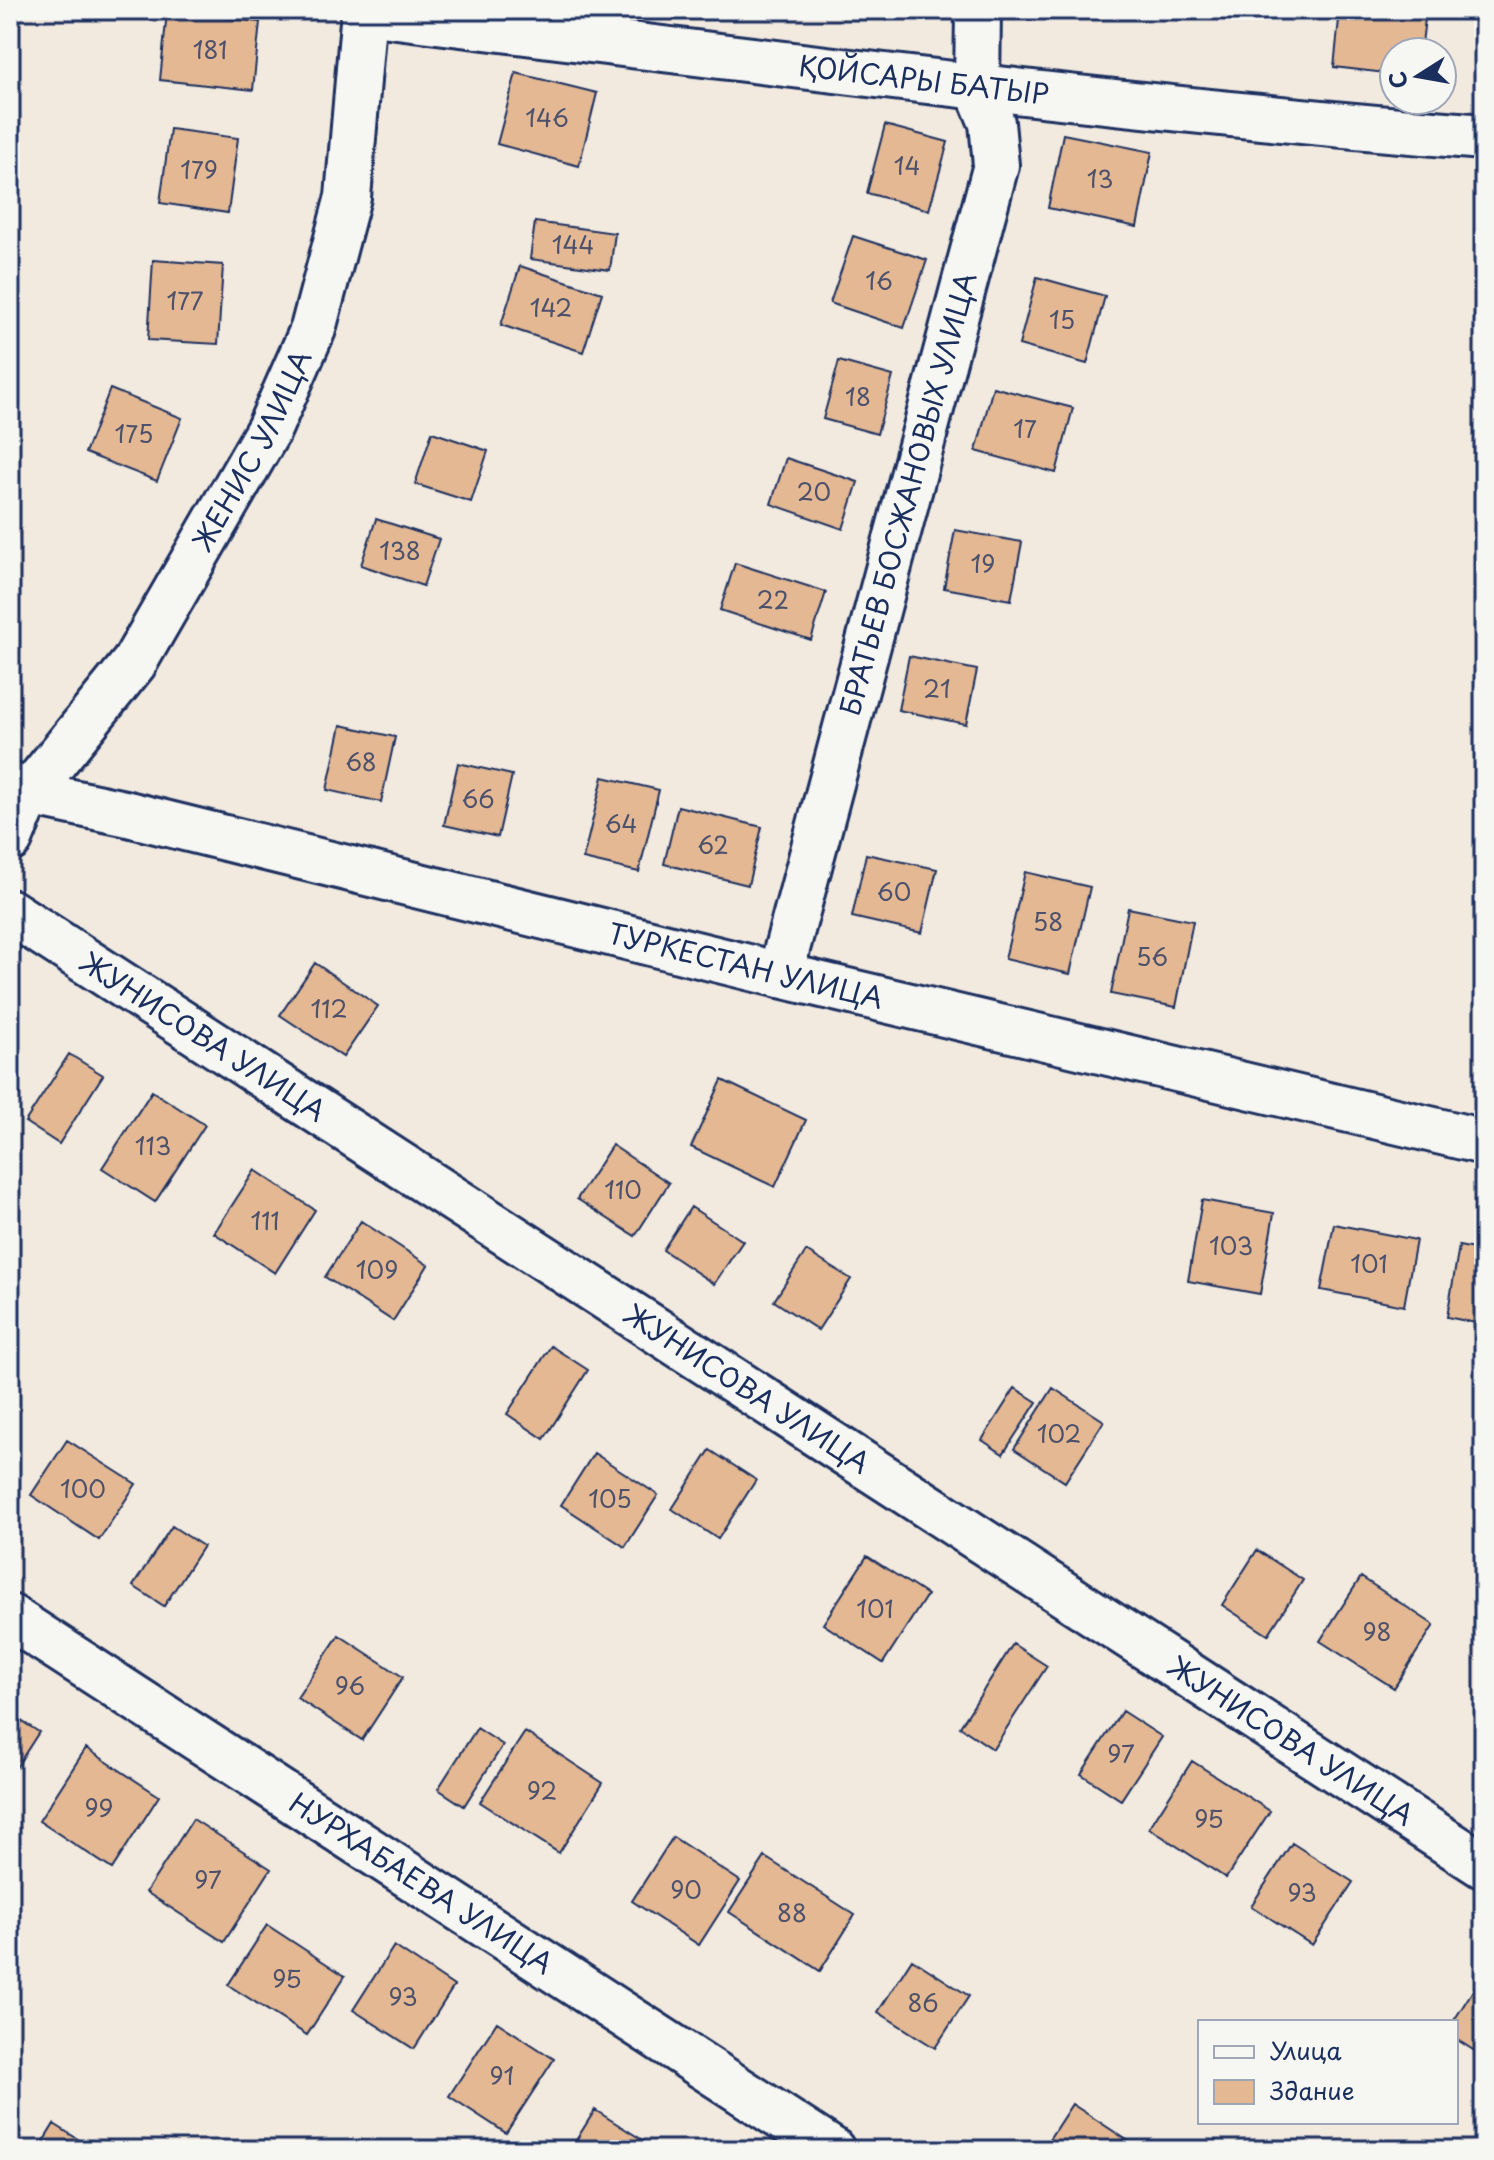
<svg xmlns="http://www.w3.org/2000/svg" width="1494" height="2160" viewBox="0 0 1494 2160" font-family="'Playpen Sans',sans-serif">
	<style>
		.building { fill: #e3b893; stroke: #1b2f5e; stroke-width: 2 }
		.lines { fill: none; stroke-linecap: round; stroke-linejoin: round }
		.minor-casing { stroke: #1b2f5e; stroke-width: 50 }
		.minor { stroke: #f6f6f2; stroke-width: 44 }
		.labels { text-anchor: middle; stroke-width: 8; stroke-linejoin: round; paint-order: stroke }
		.number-label { font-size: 24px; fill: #4d516b }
		.street-label { font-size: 28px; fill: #1b2f5e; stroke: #f6f6f2 }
	</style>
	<rect width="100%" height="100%" fill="#f2eadf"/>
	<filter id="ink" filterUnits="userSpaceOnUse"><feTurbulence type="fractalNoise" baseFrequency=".0125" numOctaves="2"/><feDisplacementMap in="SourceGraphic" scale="16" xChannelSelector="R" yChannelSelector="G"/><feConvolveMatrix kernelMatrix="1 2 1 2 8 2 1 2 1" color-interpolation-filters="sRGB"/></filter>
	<g filter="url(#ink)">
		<path class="building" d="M1340 10H1426L1421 52H1394V74L1334 67Z
			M167 12 260 22 253 90 160 80Z
			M516 73 597 93 579 166 497 144Z
			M885 125 948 142 929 210 867 193Z
			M170 129 238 138 228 213 160 203Z
			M1063 134 1152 152 1137 227 1048 208Z
			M535 222 615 233 610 270 530 259Z
			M853 236 927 260 904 328 830 303Z
			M153 260 223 265 218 344 148 340Z
			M520 266 602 293 583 352 501 325Z
			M1037 277 1105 296 1087 364 1019 345Z
			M839 361 893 376 877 434 823 419Z
			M993 387 1073 408 1056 473 976 451Z
			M110 389 182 418 157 481 85 453Z
			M432 432 488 451 471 502 415 484Z
			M786 458 858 482 843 529 771 504Z
			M376 519 439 539 423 586 361 565Z
			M955 530 1022 542 1011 600 944 588Z
			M10 534H17L13 605H10Z
			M735 563 826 592 811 640 720 610Z
			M909 656 977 670 966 724 898 710Z
			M341 725 395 737 381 802 327 790Z
			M458 763 512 775 498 837 444 825Z
			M603 777 659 790 639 872 583 859Z
			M678 806 762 827 748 885 664 864Z
			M866 854 937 869 922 933 852 917Z
			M1025 872 1090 887 1070 974 1005 959Z
			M1128 908 1193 921 1176 1007 1111 994Z
			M315 963 378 1006 343 1057 280 1015Z
			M69 1054 103 1075 59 1144 25 1122Z
			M722 1080 806 1120 775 1187 691 1147Z
			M152 1091 205 1125 155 1202 102 1168Z
			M612 1145 669 1183 635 1236 577 1199Z
			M255 1170 315 1210 275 1273 214 1233Z
			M1202 1200 1274 1213 1260 1294 1188 1281Z
			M691 1207 743 1241 714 1284 663 1250Z
			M361 1221 428 1265 393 1321 325 1277Z
			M1334 1224 1416 1240 1404 1306 1321 1290Z
			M1459 1246 1484 1251V1278L1476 1323 1447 1317Z
			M806 1251 851 1279 818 1330 774 1301Z
			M551 1346 588 1370 544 1439 507 1414Z
			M1015 1388 1037 1402 1003 1454 982 1440Z
			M1053 1388 1104 1421 1065 1482 1014 1449Z
			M67 1440 136 1484 99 1540 31 1495Z
			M710 1450 756 1480 718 1539 672 1509Z
			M594 1453 658 1495 625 1547 561 1505Z
			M172 1526 203 1546 164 1606 133 1586Z
			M1257 1550 1303 1580 1268 1635 1222 1605Z
			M867 1556 927 1595 883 1663 823 1624Z
			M1361 1577 1434 1625 1394 1688 1320 1641Z
			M339 1635 403 1677 362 1740 297 1698Z
			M1013 1644 1047 1666 993 1749 960 1727Z
			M1122 1711 1162 1737 1121 1800 1081 1774Z
			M10 1714 39 1732 10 1777Z
			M477 1728 503 1745 464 1806 438 1789Z
			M525 1732 603 1783 559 1853 480 1802Z
			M86 1748 159 1796 112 1869 39 1821Z
			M1192 1761 1270 1811 1226 1878 1149 1828Z
			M193 1819 271 1869 224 1942 146 1892Z
			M673 1837 740 1881 699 1945 632 1901Z
			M1292 1843 1353 1882 1312 1945 1251 1906Z
			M765 1857 855 1915 820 1971 729 1912Z
			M267 1925 345 1976 307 2035 228 1985Z
			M394 1946 454 1986 414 2049 353 2010Z
			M912 1959 969 1996 935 2048 878 2012Z
			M1484 1973V2057L1456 2039V2022H1453Z
			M497 2022 554 2059 506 2133 449 2096Z
			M1072 2104 1133 2144 1129 2150H1042Z
			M595 2110 652 2146 649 2150H570Z
			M54 2124 84 2143 79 2150H38Z"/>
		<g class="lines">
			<defs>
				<g id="minor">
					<path id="s1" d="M364 12C737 58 1109 107 1484 137"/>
					<path id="s2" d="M10 785 29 793 124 813 780 975 1484 1142"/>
					<path id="s3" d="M10 839 29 793 134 663 269 429 313 329 348 197 364 10"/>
					<path id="s4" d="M10 912 1484 1866"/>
					<path id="s5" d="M780 975 996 165 992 123 977 87 978 10"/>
					<path id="s6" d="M10 1617 832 2150"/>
				</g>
			</defs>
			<use href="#minor" class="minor-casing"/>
			<use href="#minor" class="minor"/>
		</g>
	</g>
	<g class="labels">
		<g class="number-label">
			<text x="210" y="59">181</text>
			<text x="547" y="127">146</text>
			<text x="907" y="175">14</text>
			<text x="199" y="179">179</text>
			<text x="1100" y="188">13</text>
			<text x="573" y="254">144</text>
			<text x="879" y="290">16</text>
			<text x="185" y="310">177</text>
			<text x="551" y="317">142</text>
			<text x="1062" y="329">15</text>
			<text x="858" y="406">18</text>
			<text x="1025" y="438">17</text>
			<text x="134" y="443">175</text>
			<text x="814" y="501">20</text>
			<text x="400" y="560">138</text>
			<text x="983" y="573">19</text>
			<text x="773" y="609">22</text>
			<text x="937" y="698">21</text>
			<text x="361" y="771">68</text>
			<text x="478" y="808">66</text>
			<text x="621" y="833">64</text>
			<text x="713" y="854">62</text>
			<text x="894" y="901">60</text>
			<text x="1048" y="931">58</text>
			<text x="1152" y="966">56</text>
			<text x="329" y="1018">112</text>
			<text x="153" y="1155">113</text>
			<text x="623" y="1199">110</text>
			<text x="265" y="1230">111</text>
			<text x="1231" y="1255">103</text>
			<text x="1369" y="1273">101</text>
			<text x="377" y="1279">109</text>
			<text x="1059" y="1443">102</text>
			<text x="83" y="1498">100</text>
			<text x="610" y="1508">105</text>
			<text x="875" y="1618">101</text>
			<text x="1377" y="1641">98</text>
			<text x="350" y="1695">96</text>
			<text x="1121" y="1763">97</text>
			<text x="542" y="1800">92</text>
			<text x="99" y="1817">99</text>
			<text x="1209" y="1828">95</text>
			<text x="208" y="1889">97</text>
			<text x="686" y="1899">90</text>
			<text x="1302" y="1902">93</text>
			<text x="792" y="1922">88</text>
			<text x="287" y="1988">95</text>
			<text x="403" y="2006">93</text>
			<text x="923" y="2012">86</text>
			<text x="502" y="2085">91</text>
		</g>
		<g class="street-label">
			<text dy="10" stroke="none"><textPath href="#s1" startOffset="564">ҚОЙСАРЫ БАТЫР</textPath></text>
			<text dy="10" stroke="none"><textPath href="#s3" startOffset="460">ЖЕНИС УЛИЦА</textPath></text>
			<text dy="10" stroke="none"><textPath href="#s5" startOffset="498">БРАТЬЕВ БОСЖАНОВЫХ УЛИЦА</textPath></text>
			<text dy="10" stroke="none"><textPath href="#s2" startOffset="758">ТУРКЕСТАН УЛИЦА</textPath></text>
			<text dy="10" stroke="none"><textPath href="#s4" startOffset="230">ЖУНИСОВА УЛИЦА</textPath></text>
			<text dy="10" stroke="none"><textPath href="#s4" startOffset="878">ЖУНИСОВА УЛИЦА</textPath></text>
			<text dy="10" stroke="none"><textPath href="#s4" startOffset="1526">ЖУНИСОВА УЛИЦА</textPath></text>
			<text dy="10" stroke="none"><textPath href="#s6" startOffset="490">НУРХАБАЕВА УЛИЦА</textPath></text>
		</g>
	</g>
	<rect width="1494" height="2160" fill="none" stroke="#f6f6f2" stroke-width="40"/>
	<rect x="20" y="20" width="1454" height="2120" fill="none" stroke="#1b2f5e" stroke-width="3" filter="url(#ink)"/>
	<rect x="1198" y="2020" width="260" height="104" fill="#f6f6f2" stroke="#9ea6b7" stroke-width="2"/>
	<rect x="1214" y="2046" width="40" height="12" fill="#f6f6f2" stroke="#9ea6b7" stroke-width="2"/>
	<text x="1270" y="2060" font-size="24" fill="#1b2f5e">Улица</text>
	<rect x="1214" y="2080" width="40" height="24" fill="#e3b893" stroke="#9ea6b7" stroke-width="2"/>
	<text x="1270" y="2100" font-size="24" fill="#1b2f5e">Здание</text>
	<g transform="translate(1418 76) rotate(259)"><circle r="38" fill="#f6f6f2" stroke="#9ea6b7" stroke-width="2"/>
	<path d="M0-6L14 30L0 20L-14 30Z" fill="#1b2f5e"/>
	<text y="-12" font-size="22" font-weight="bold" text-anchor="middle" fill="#1b2f5e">С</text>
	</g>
</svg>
